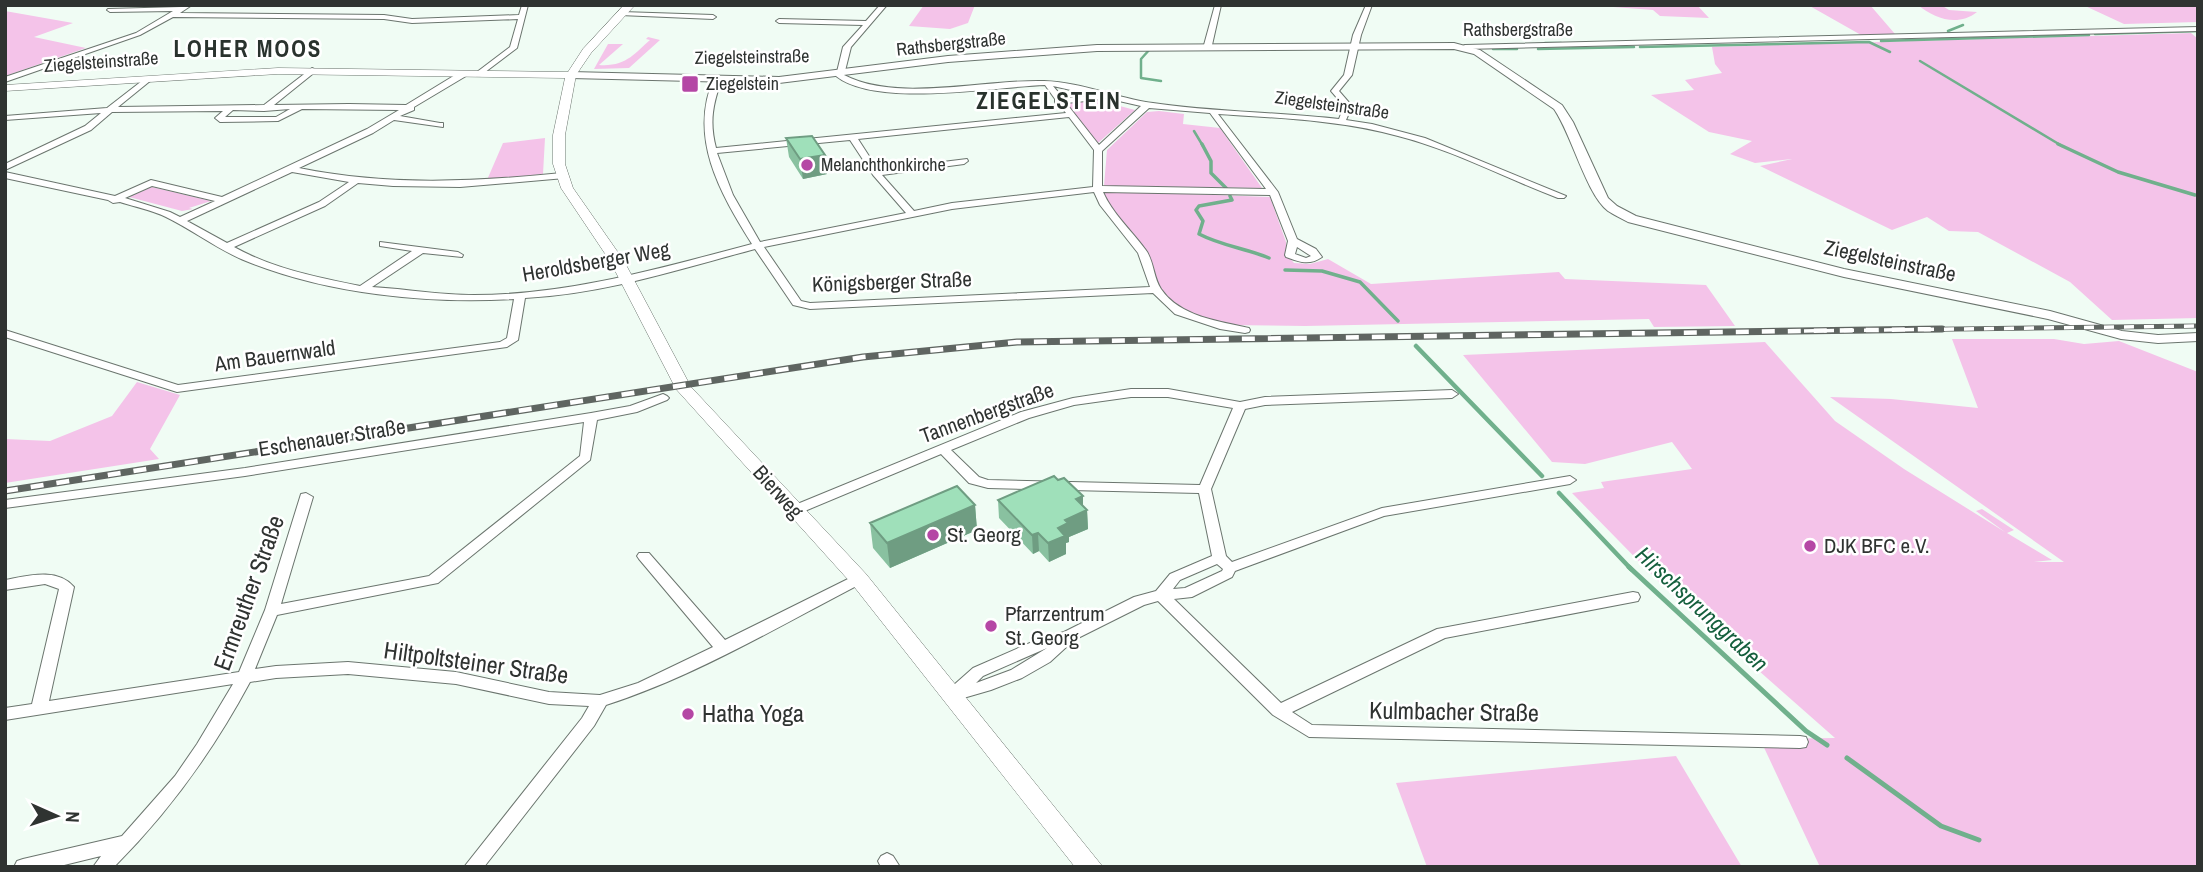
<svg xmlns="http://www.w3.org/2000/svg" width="2203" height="872" viewBox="0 0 2203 872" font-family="'Archivo Narrow',sans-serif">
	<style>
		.green { fill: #f4c3e9 }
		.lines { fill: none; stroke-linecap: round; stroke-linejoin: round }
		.stream-far3 { stroke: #70b08c; stroke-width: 2.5 }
		.stream-far2 { stroke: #70b08c; stroke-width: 3.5 }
		.stream-far1 { stroke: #70b08c; stroke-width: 4.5 }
		.stream { stroke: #70b08c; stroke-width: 5 }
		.minor-casing { stroke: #6b756e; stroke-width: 2 }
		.tertiary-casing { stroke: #6b756e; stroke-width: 2 }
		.secondary-casing { stroke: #6b756e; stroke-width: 1 }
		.minor { fill: #fff; fill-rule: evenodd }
		.tertiary { fill: #fff; fill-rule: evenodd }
		.secondary { fill: #fff; fill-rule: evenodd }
		.rail-far1-casing { stroke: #5f6561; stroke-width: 5 }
		.rail-casing { stroke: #5f6561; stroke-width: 7 }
		.rail-far1 { stroke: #fff; stroke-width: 3.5; stroke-dasharray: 10; stroke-linecap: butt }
		.rail { stroke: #fff; stroke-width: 4.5; stroke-dasharray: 13; stroke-linecap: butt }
		.wall { fill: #89c1a0 }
		.shaded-wall { fill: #6f9d82 }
		.building { fill: #9fe0ba; stroke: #6f9d82; stroke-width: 2 }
		.poi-dot { fill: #b547a5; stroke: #fff; stroke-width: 2.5 }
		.labels { text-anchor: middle; stroke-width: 5; stroke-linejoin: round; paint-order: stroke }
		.far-street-label { font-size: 18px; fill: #2f3331; stroke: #fff }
		.far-poi-label { font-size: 18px; fill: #2f3331; stroke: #fff; text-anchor: start }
		.street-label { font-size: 21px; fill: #2f3331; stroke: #fff }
		.poi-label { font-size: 21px; fill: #2f3331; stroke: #fff; text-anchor: start }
		.far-district-label { font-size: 23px; font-weight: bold; letter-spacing: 2px; fill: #29322d; stroke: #fff }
		.water-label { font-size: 23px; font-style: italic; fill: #145f3d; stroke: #fff }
		.near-street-label { font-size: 24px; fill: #2f3331; stroke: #fff }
		.near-poi-label { font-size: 24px; fill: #2f3331; stroke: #fff; text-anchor: start }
	</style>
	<rect width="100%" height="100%" fill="#f0fcf4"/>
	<path class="green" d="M924 5H975L968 23 950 29 909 26Z
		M1587 5H1697L1709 18 1660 16 1653 10Z
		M1808 5H1870L1895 34 1861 35Z
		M1918 5H1941L1949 10 1977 12C1958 27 1935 19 1918 5Z
		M2083 5H2198V22L2124 24Z
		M5 11 73 23 34 37 86 48 5 76Z
		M2191 33 2198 39V318L2112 320 2070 282 1978 232 1949 231 1927 217 1892 230 1760 166 1792 159 1755 163 1730 154 1752 141 1709 132 1651 95 1694 90 1685 80 1722 73 1715 64 1712 47Z
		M648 37 660 40 629 68 594 69 608 44H623L599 65C626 67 635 53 650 40L646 39Z
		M1093 99 1135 110 1098 143 1064 102Z
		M1159 111 1184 114 1183 124 1220 128 1262 188 1104 186 1107 150 1147 112Z
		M545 138 543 174 487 180 503 143Z
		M152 187 211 201 189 208 193 209 182 211 129 197Z
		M1105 191 1270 197 1286 242V254L1294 263 1310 264 1328 259 1371 284 1559 272 1565 279 1706 285 1735 326 1654 327 1649 319 1305 326 1224 325 1178 309 1161 290 1146 252 1119 220 1102 192Z
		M1952 339H2054L2084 344 2119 341 2198 372V867H1820L1760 739 1835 738 1664 587 1572 493 1604 488 1601 482 1692 469 1672 442 1585 464 1552 462 1463 355 1765 342 1835 421 1904 469 2005 532 1976 511 1982 509 2014 530 2007 533 2052 560 2034 562H2064L1830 397 1891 399 1978 408Z
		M137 382 180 395 150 449 159 459 5 483V439L50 441 112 416Z
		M1676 756 1742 867H1427L1396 783Z"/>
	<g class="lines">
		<path class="stream-far3" d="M1948 31 1963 25
			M2095 34 2198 31
			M1881 41 2089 35
			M1545 43H1561
			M1640 47 1869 42 1890 52
			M1150 49 1141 59V78L1161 81
			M1493 49H1517
			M1538 49 1634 47
			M1920 61 2062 146
			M1194 131 1203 146"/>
		<path class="stream-far2" d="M1202 144 1211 161V173L1226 188
			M2058 144 2118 172 2195 195
			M1230 196 1232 200 1199 206 1196 210 1203 221 1199 234C1222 246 1245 248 1269 258
			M1285 270 1322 271 1360 282 1398 321"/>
		<path class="stream-far1" d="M1416 346 1542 476
			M1559 493 1631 569"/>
		<path class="stream" d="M1629 567 1806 731 1827 745
			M1847 758 1941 826 1979 840"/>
		<defs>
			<path id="minor" d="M184 5H192L180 13 384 15 412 19 519 15 522 5H528L517 48 480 76H477V72L510 47 518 19 412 23 384 19 173 17 140 35 5 82V77L136 33 173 11 110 12 107 10 108 9 181 7Z
				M880 5H887L851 47 844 75C897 103 985 79 1044 81 1081 82 1116 98 1153 103 1214 112 1277 112 1339 119L1344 106 1331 91 1344 75 1353 35 1366 5H1372L1361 35 1352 75 1339 91 1352 106 1346 120 1372 124 1425 138 1566 196 1564 198H1558C1505 178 1453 150 1398 136 1340 120 1279 118 1218 114L1278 192 1297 239 1316 249 1322 257C1309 266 1300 262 1286 257L1285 255 1288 241 1270 195 1103 192C1112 213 1131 230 1145 249 1154 260 1153 277 1161 289 1180 317 1219 321 1249 328L1250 330 1249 332 1245 333 1220 329 1175 314 1153 293 810 309 793 305 755 249C680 269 604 294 525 298L518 340 507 347 177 392 5 337V330L178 385 500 342 507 338 514 299C427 304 327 294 246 261 218 250 193 230 166 217 152 210 135 207 120 202L113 203 108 200 5 178V172L115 196 151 180 222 197 367 129 399 110 302 109 278 121 220 122 215 118 223 111 112 112 91 130 5 170V164L85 126 101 113 5 120V116L107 108 147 77 151 79 150 81 118 107 264 105 312 68 316 70 315 72 274 105 349 104 406 105 460 72H466V76L414 107V110L400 116 440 123H443V127L394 120 373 133 299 168C387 186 474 182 562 173L565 174V178L460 187 393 186 358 183 325 206 234 247C274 269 316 277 360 286L412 251 380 246V242L458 252 463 255 462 257 423 253 372 287C406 289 440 295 474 295 569 295 661 268 752 244 720 193 687 136 715 76L722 78C713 104 709 121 716 148L1066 113 1058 103H1055V99L1045 85C993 87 876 108 836 76L843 47 863 25 779 23 776 21 779 19 866 21ZM1053 86 1141 106 1099 145 1066 103 1096 100 1100 98 1099 96 1063 98ZM1149 108 1210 113 1266 189 1102 186V151ZM290 109 276 117H225L233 110 264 111ZM1069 117 1094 150 1093 187 952 203 914 211 882 175 964 164 968 161 967 159 878 170 858 139ZM850 140 873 175 906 213 760 242 733 195 717 153ZM292 172 349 182 319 202 227 243 187 221ZM152 186 215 201 180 217 170 212 125 198ZM1094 192 1100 205 1138 253 1150 287 810 303 801 301 764 247 952 209ZM1297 247 1311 256 1306 258 1295 254Z
				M1215 5H1221L1212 45 1208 47 1204 45Z
				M622 12 713 15 716 17 713 19 620 15 619 14Z
				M2198 27V31L1465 49 1461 47 1465 45Z
				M1131 389H1168L1240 402 1265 397 1452 390 1458 394 1452 398 1265 405 1245 409 1211 489 1226 556 1232 562 1382 508 1570 476 1576 480 1570 484 1384 516 1235 571 1232 577 1192 597 1174 599 1281 703 1437 629 1633 592 1638 593 1640 597 1638 601 1633 602 1445 638 1292 712 1312 725 1800 736 1806 737 1808 742 1806 747 1800 748 1309 737 1273 715 1158 601 1144 605 1074 640 1050 662 1022 678 991 690 953 701 947 699 945 695 947 691 973 668 1039 639 1064 632 1134 597 1156 591 1170 574 1212 556 1199 493 988 488 969 483 941 454 800 513H790L788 510 790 507 1021 412 1073 398ZM1131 397H1168L1233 408 1200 485 988 480 979 477 951 450 1029 418 1074 405ZM1217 564 1223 569 1222 571 1185 588 1173 589 1180 580ZM1047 648 1011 670 976 683 983 676Z
				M663 394 667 396 669 398 667 400 637 412 597 420 590 460 438 583 277 615 255 669 276 666 348 662 456 672 549 692 600 695 638 683 713 647 639 559 637 556 639 553H649L725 640 854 576H864L866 579 864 582C779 626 696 676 606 705L594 726 484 867H464L582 718 589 706 549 704 456 684 348 674 276 678 250 682C213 751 169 812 114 867H93L101 856 56 867H14L17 861 23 859 122 836 175 776 197 744 233 684 5 720V708L32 704 59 589 45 584 5 590V580C27 576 57 567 74 587L49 701 239 672 265 610 301 494 306 493 313 497 281 604 429 576 580 456 584 422 245 476 5 508V500L245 468 591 413 630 406Z
				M887 853 893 856 900 867H881L878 861 881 856Z"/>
			<path id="tertiary" d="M1454 43 1480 50 1562 105 1573 122 1608 198 1617 206 1636 216 1844 269 2050 311 2122 331 2158 335 2198 333V341L2158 343 2121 339 2048 319 1844 277 1628 222C1621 218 1614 215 1608 211 1586 194 1572 135 1554 109L1474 54 1454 49 1097 51 948 62 779 83 571 78 566 75 571 72 779 77 948 56 1097 45Z"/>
			<path id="secondary" d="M624 5H635L591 53 576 75 565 135V164L573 188 624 261 691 387 866 574 1103 867H1075L852 584 676 389 610 261 561 188 553 164V135L565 78 278 74 5 91V85L278 68 568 72 583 49Z"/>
		</defs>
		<use href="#minor" class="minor-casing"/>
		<use href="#tertiary" class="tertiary-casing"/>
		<use href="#secondary" class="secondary-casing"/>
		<use href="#minor" class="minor"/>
		<use href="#tertiary" class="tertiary"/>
		<use href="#secondary" class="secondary"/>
		<defs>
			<path id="rail-far1" d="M1804 331 2198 326"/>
			<path id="rail" d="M5 491 863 357 1017 342 1942 329"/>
		</defs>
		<use href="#rail-far1" class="rail-far1-casing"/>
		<use href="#rail" class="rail-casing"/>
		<use href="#rail-far1" class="rail-far1"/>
		<use href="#rail" class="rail"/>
	</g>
	<path class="wall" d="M786 138 827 174 803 179 789 157Z
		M998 500 1083 506 1087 510 1088 529 1069 537V542L1066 543V554L1049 562 1039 551 1033 554 999 518Z
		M975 505 977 530 890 568 873 548 870 523Z"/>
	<path class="shaded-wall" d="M825 155 827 174 803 179 800 159Z
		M1083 496V512L1087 510 1088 529 1069 537V542L1066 543V554L1049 562 1048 543 1058 528 1065 520 1076 499Z
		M975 505 977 530 890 568 887 543Z
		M1038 533 1039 551 1033 554 1032 535Z"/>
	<path class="building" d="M812 136 825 155 800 159 786 138Z
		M1054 476 1058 480 1064 478 1083 496 1076 499 1087 510 1065 520 1068 523 1058 528 1065 536 1048 543 1038 533 1032 535 998 500Z
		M957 486 975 505 887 543 870 523Z"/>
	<g class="poi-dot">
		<rect x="681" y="75" width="18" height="18" rx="3.5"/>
		<circle cx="807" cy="165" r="7"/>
		<circle cx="933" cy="535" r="7"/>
		<circle cx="1810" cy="546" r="7"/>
		<circle cx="991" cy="626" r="7"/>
		<circle cx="688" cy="714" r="7"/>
	</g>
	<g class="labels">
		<g class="far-street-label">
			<text x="1518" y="36">Rathsbergstraße</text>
			<text transform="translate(951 44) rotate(-6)" y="6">Rathsbergstraße</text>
			<text transform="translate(752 57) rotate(-1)" y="6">Ziegelsteinstraße</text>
			<text transform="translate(101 62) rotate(-4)" y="6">Ziegelsteinstraße</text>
			<text transform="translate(1332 105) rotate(8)" y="6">Ziegelsteinstraße</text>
		</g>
		<g class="far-poi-label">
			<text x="706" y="90">Ziegelstein</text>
			<text x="821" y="171">Melanchthonkirche</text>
		</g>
		<g class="street-label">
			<text transform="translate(1890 261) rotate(12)" y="7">Ziegelsteinstraße</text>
			<text transform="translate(596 262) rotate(-10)" y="7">Heroldsberger Weg</text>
			<text transform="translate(892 282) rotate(-2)" y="7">Königsberger Straße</text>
			<text transform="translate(275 356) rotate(-8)" y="7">Am Bauernwald</text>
			<text transform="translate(987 413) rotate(-20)" y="7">Tannenbergstraße</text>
			<text transform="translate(332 438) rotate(-9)" y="7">Eschenauer Straße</text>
			<text transform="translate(778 492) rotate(48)" y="7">Bierweg</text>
		</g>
		<g class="poi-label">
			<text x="947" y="542">St. Georg</text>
			<text x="1824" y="553">DJK BFC e.V.</text>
			<text x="1005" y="621">Pfarrzentrum<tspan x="1005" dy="24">St. Georg</tspan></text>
		</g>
		<g class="far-district-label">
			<text x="248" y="57">LOHER MOOS</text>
			<text x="1049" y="109">ZIEGELSTEIN</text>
		</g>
		<g class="water-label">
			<text transform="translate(1702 609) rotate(43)" y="8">Hirschsprunggraben</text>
		</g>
		<g class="near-street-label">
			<text transform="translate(249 593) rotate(-70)" y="8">Ermreuther Straße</text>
			<text transform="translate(476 663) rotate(8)" y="8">Hiltpoltsteiner Straße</text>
			<text transform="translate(1454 712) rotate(1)" y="8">Kulmbacher Straße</text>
		</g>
		<g class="near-poi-label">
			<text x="702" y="722">Hatha Yoga</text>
		</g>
	</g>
	<rect width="2203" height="872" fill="none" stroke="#2f3331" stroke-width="14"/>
	<g transform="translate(56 816) rotate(93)" stroke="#ffffff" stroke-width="5" paint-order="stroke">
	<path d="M0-5L12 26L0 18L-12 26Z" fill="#2f3331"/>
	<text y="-10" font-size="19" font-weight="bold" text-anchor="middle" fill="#2f3331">N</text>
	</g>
</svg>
